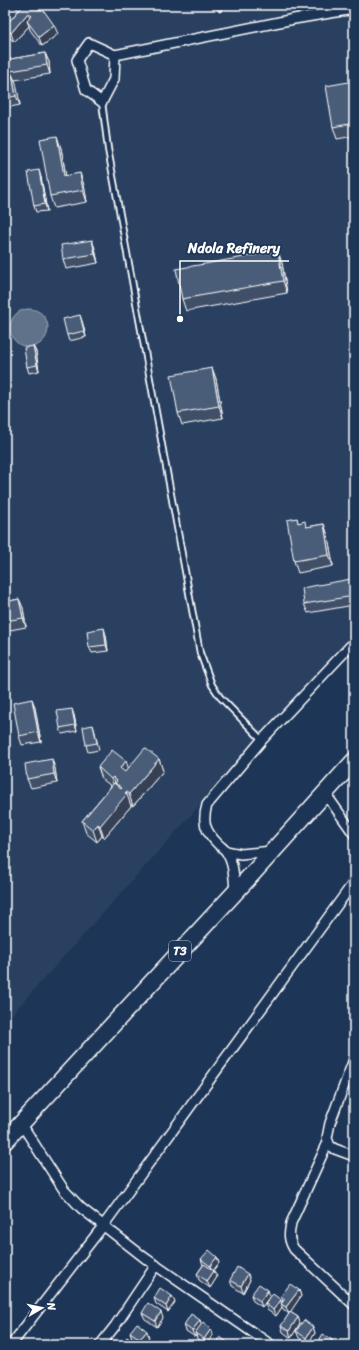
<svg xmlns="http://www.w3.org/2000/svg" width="359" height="1350" viewBox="0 0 359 1350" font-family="Sriracha,sans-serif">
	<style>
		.built { fill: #2a4161 }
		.water { fill: #617289; stroke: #a0aab8 }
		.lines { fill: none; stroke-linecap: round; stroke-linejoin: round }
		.lane-casing { stroke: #fff; stroke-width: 8 }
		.street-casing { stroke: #fff; stroke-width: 12 }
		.highway-casing { stroke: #fff; stroke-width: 19 }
		.lane { stroke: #1d3557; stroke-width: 4.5 }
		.street { stroke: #1d3557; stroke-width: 9 }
		.highway { stroke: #1d3557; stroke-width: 16 }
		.rail-casing { stroke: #fff; stroke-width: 4.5 }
		.rail { stroke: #1d3557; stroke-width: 3; stroke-dasharray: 9; stroke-linecap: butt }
		.wall { fill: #405068; stroke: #fff }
		.shaded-wall { fill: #344155; stroke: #fff }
		.building { fill: #4a5d79; stroke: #fff }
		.labels { text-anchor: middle; stroke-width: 3.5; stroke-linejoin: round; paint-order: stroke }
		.shield { fill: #1d3557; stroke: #bbc2cd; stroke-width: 1 }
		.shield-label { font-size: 12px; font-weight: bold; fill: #fff }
		.leader { fill: none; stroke: #fff; stroke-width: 1.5 }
		.callout-dot { fill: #fff; stroke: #1d3557; stroke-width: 1.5 }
		.callout-label { font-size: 14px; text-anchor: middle; font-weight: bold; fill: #fff; stroke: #1d3557; stroke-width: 3.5; stroke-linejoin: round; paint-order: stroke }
	</style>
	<rect width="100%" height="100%" fill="#1d3557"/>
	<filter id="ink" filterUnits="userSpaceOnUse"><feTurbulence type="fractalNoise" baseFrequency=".025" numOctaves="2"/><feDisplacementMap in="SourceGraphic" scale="8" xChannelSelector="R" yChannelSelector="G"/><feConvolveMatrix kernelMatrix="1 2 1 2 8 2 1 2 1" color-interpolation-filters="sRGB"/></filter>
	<g filter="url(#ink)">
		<path class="built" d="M5 5H354V634L5 1022Z"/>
		<path class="water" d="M10 328a19 19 0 1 1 38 0a19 19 0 1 1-38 0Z"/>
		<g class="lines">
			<defs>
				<path id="lane" d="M102 102 108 149 200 653 212 685 220 697 262 740"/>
				<path id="street" d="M115 55 114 79 102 102 86 90 77 60 89 43 115 55 294 19 354 9
					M325 793 354 834
					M226 851 241 854 272 851
					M235 892C234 879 234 864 227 853 225 849 221 847 218 844 205 831 202 822 207 805L262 740 354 642
					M354 1059 330 1123 327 1138 330 1146 335 1149 354 1156
					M21 1123 40 1153 64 1190 81 1208 145 1258 271 1345
					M328 1142 291 1223C289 1234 288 1239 294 1249L354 1305
					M11 1345 103 1226 354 882
					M100 1345 115 1326 156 1265"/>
				<path id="highway" d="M5 1141 253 873 354 761"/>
			</defs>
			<use href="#lane" class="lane-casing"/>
			<use href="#street" class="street-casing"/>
			<use href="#highway" class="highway-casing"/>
			<use href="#lane" class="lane"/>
			<use href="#street" class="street"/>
			<use href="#highway" class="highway"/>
			<defs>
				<path id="rail" d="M219 5 220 10"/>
			</defs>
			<use href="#rail" class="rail-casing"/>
			<use href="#rail" class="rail"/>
		</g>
		<path class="wall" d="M13 5H34L58 34 42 46 30 30 29 26 14 42 8 36 5 29V26L19 10Z
			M45 53 49 62 50 74 15 80 20 105 5 108V60Z
			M354 81V136L337 139 333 127Z
			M61 148 66 176 84 185 87 202 54 208 50 196Z
			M41 177 47 211 36 212 34 206Z
			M92 240 95 249 98 263 66 269 63 259Z
			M282 263 287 293 186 311 182 299Z
			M82 321 86 337 69 341 67 335Z
			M33 346 36 352 39 371 29 373 27 367Z
			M212 368 216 379 223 418 182 425 178 413Z
			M297 518 298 523 307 527 324 524 328 536 333 566 298 573 294 561Z
			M351 579 354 588V605L308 613 304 604Z
			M19 599 23 608 26 627 5 631V602Z
			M106 635 108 651 92 653 89 647Z
			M32 699 35 708 41 742 22 745 19 736Z
			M74 715 77 731 62 734 60 728Z
			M93 725 95 732 99 750 88 752 86 745Z
			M159 759 163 771 133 806 130 804 131 806 104 838 102 836 97 842 86 833 82 821 111 786 102 779 98 767 128 768Z
			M55 768 57 783 31 788 27 779Z
			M217 1257 219 1263 213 1270 214 1271 217 1277 210 1288 199 1280 197 1274 203 1265 201 1259Z
			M230 1280H250L243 1293 232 1286Z
			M299 1290 301 1296 290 1312 298 1317 300 1323 291 1338 283 1332 281 1326 289 1314 284 1310 282 1307 276 1316 267 1310 265 1303H282L283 1301 281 1296Z
			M251 1295 270 1296 262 1307 253 1301Z
			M172 1296 175 1302 168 1312 156 1304 154 1298Z
			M142 1313 163 1318 157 1327 145 1319Z
			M200 1320 201 1324 211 1329 213 1335 206 1345 197 1339 196 1335 195 1337 186 1331 184 1325Z
			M313 1327 315 1333 308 1344 299 1338 296 1331Z
			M130 1332 149 1337 143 1345H142L132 1338Z"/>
		<path class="shaded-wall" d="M28 13 32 22 27 21 29 26 14 42 11 33Z
			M54 25 58 34 42 46 39 37Z
			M45 53 49 62 50 74 47 65Z
			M12 74 16 83 20 105 16 96Z
			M57 136 61 148 68 188 64 176Z
			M39 170 41 177 47 211 45 204Z
			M80 173 84 185 87 202 83 190Z
			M92 240 95 249 98 263 95 254Z
			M278 251 282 263 287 293 283 281Z
			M80 315 82 321 86 337 84 331Z
			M33 346 36 352 39 371 37 365Z
			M212 368 216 379 223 418 219 406Z
			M324 524 328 536 333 566 329 555Z
			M351 579 354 588V597V596Z
			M19 599 23 608 26 627 23 618Z
			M104 628 106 635 108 651 106 645Z
			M32 699 35 708 41 742 38 732Z
			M72 709 74 715 77 731 75 725Z
			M52 759 55 768 57 783 54 774Z
			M159 759 163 771 133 806 129 794Z
			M126 761 130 773 124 780 120 768Z
			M113 777 117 789 116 790 111 779Z
			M126 792 131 806 104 838 100 826Z
			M98 824 102 836 97 842 93 830Z
			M217 1257 219 1263 212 1272 210 1266Z
			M214 1271 217 1277 210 1288 207 1281Z
			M248 1274 250 1280 243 1293 241 1286Z
			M268 1290 270 1296 262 1307 260 1301Z
			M299 1290 301 1296 289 1314 286 1307Z
			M172 1296 175 1302 168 1312 166 1306Z
			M281 1300 282 1307 276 1316 273 1310Z
			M161 1312 163 1318 157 1327 155 1321Z
			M298 1317 300 1323 291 1338 289 1331Z
			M200 1320 202 1326 195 1333 196 1335 195 1337 192 1331Z
			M313 1327 315 1333 308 1344 306 1338Z
			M211 1329 213 1335 206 1345 204 1339Z
			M147 1331 149 1337 142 1345 140 1339Z
			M332 1340 334 1345H329Z"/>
		<path class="building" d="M19 5H34L40 10 42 8 54 25 39 37 27 21 32 16 28 13 11 33 5 28V26L22 7Z
			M45 53 47 65 5 72V60Z
			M12 74 16 96 5 98V75Z
			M354 81V123L333 127 326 86Z
			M57 136 64 176 80 173 83 190 50 196 40 139Z
			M39 170 45 204 34 206 28 172Z
			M92 240 95 254 63 259 61 245Z
			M278 251 283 281 182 299 176 269Z
			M80 315 84 331 67 335 63 319Z
			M33 346 37 365 27 367 24 348Z
			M212 368 219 406 178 413 171 375Z
			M297 518 298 523 305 521 306 527 324 524 329 555 294 561 287 520Z
			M351 579 354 596 304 604 302 588Z
			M19 599 23 618 5 621V602Z
			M104 628 106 645 89 647 87 631Z
			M32 699 38 732 19 736 13 703Z
			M72 709 75 725 60 728 57 711Z
			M93 725 97 743 86 745 83 727Z
			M145 748 159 759 129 794 126 792 125 793 127 794 100 826 98 824 93 830 82 821 114 783 121 789 122 788 115 783 117 781 113 777 111 779 98 767 112 750 126 761 120 768 125 772Z
			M52 759 54 774 27 779 25 764Z
			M209 1250 217 1257 210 1266 201 1259Z
			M204 1264 214 1271 207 1281 197 1274Z
			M237 1267 248 1274 241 1286 230 1280Z
			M259 1284 268 1290 260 1301 251 1295Z
			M290 1284 299 1290 286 1307 281 1304 285 1299 281 1296Z
			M160 1288 172 1296 166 1306 154 1298Z
			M273 1294 281 1300 273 1310 265 1303Z
			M148 1303 161 1312 155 1321 142 1313Z
			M290 1312 298 1317 289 1331 281 1326Z
			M191 1314 200 1320 192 1331 184 1325Z
			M304 1320 313 1327 306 1338 296 1331Z
			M203 1322 211 1329 204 1339 195 1333Z
			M137 1323 147 1331 140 1339 130 1332Z
			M323 1334 332 1340 329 1345H316Z
			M127 1337 138 1345H121Z
			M220 1337 230 1344 229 1345H216Z"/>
	</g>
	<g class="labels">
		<rect class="shield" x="169" y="941" width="22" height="20" rx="3"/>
		<g class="shield-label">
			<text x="180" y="955">T3</text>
		</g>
	</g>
	<path class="leader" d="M180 319L180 261H289"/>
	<circle class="callout-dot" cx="180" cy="319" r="4"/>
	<g class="callout-label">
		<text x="234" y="253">Ndola Refinery</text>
	</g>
	<rect width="359" height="1350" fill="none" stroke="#1d3557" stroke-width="20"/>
	<rect x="10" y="10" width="339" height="1330" fill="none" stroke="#fff" stroke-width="1.5" filter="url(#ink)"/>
	<g transform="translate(42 1308) rotate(81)" stroke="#1d3557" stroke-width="3" paint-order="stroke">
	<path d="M0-3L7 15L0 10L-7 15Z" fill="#ffffff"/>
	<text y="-6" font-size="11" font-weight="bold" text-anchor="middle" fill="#ffffff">N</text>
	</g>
</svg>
